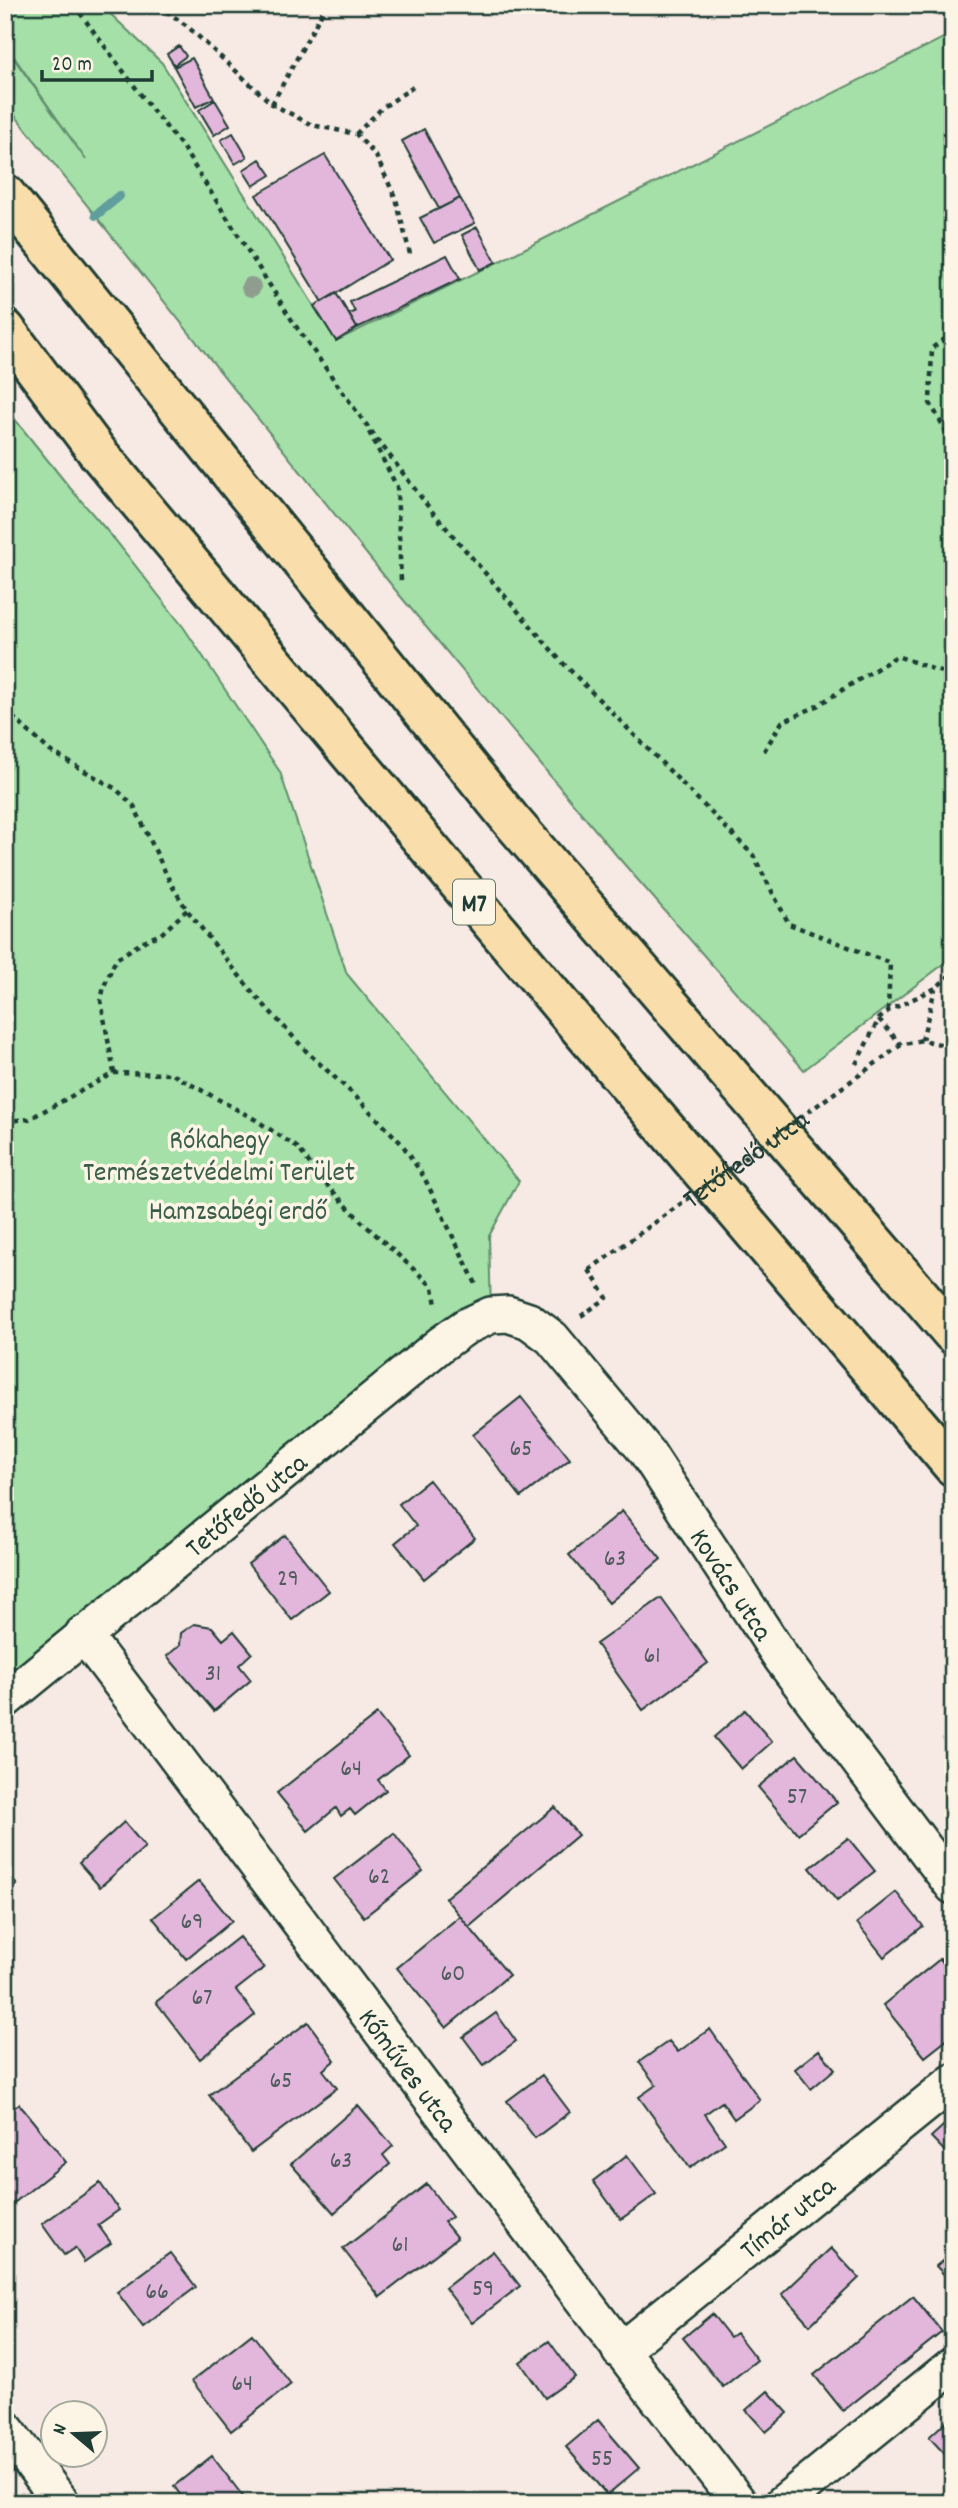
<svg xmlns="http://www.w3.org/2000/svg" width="958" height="2508" viewBox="0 0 958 2508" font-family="Dekko,sans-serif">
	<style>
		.green { fill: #a4e0a7; stroke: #628e6e; stroke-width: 2 }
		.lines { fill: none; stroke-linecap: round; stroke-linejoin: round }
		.stream { stroke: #619e9e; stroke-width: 10 }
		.building { fill: #e3b7db; stroke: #1f3d34; stroke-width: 2 }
		.street-casing { stroke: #1f3d34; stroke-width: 40 }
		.highway-casing { stroke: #1f3d34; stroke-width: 44 }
		.path { stroke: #1f3d34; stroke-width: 4.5; stroke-dasharray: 5 5; stroke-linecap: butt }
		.street { stroke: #fcf5e5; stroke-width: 35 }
		.highway { stroke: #f9deab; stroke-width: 38 }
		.path-bridge { stroke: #1f3d34; stroke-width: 4.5; stroke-dasharray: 5 5; stroke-linecap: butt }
		.tree { fill: #8f9d8f }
		.labels { text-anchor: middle; stroke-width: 7; stroke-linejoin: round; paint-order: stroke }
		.number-label { font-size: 24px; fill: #505c5e }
		.shield { fill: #fcf5e5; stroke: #617469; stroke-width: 2 }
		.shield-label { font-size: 26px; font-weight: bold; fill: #1f3d34 }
		.park-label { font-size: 28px; fill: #3a5e4b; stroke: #fcf5e5 }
		.street-label { font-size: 28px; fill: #1f3d34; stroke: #fcf5e5 }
	</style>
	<rect width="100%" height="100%" fill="#f7e9e3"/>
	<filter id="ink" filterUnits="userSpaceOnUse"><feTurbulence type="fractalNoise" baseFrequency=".0143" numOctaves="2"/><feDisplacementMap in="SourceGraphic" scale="14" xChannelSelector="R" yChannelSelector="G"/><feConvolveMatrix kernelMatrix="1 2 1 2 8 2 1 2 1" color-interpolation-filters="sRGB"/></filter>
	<g filter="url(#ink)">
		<path class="green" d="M5 5H101L162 63 336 341 502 260 953 33V957L804 1070 617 856 397 592 5 103V46L86 160 5 44Z
			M5 407 70 488 116 541 184 628 280 772 347 974 519 1181 489 1236 491 1315 5 1700Z"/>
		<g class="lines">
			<path class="stream" d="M96 215 119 196"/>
		</g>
		<path class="building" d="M179 46 186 56 174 65 167 54Z
			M192 58 214 98 196 107 174 67Z
			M215 100 230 125 214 135 199 110Z
			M424 129 460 198 439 209 402 141Z
			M233 133 247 157 235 164 221 140Z
			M325 155 390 260 322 302 256 195Z
			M260 159 271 175 253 186 243 170Z
			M460 198 475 223 434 243 420 218Z
			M477 227 496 262 480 270 462 235Z
			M447 255 460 279 357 328 349 314 355 312 350 302Z
			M336 293 357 328 336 341 314 306Z
			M521 1397 570 1459 521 1497 473 1435Z
			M429 1480 475 1538 424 1579 395 1543 416 1526 399 1504Z
			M622 1511 661 1559 609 1603 569 1555Z
			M285 1535 329 1591 292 1620 248 1564Z
			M661 1598 708 1663 643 1710 596 1644Z
			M194 1624 212 1627 223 1640 234 1631 252 1653 239 1665 251 1680 214 1711 167 1656 180 1645 181 1633Z
			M745 1710 772 1742 741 1769 714 1737Z
			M377 1714 409 1755 378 1780 386 1790 355 1815 350 1809 341 1816 336 1808 308 1831 277 1793Z
			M797 1755 837 1802 798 1834 758 1787Z
			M555 1807 578 1835 469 1927 445 1898Z
			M124 1822 145 1847 100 1887 79 1863Z
			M394 1833 423 1871 364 1917 334 1879Z
			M848 1838 875 1871 837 1901 810 1868Z
			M5 1871 17 1885 5 1895Z
			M199 1881 232 1921 186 1959 153 1918Z
			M896 1892 923 1926 884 1957 857 1923Z
			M460 1916 509 1975 446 2028 397 1968Z
			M239 1937 264 1968 236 1990 255 2015 200 2059 156 2002Z
			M940 1959 953 1975V2035L925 2057 883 2005Z
			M496 2013 516 2041 484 2065 463 2037Z
			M308 2022 335 2060 323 2070 337 2088 251 2152 209 2095Z
			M710 2029 760 2100 734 2119 722 2102 705 2114 725 2143 690 2168 639 2097 656 2085 639 2062 669 2041 678 2052Z
			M819 2050 835 2069 811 2089 795 2069Z
			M542 2075 570 2112 535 2138 507 2101Z
			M19 2104 66 2162 5 2210V2115Z
			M358 2105 393 2146 383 2155 390 2164 334 2213 291 2164Z
			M953 2117V2160L931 2137Z
			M627 2155 656 2194 621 2219 593 2181Z
			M100 2183 119 2210 98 2225 111 2243 84 2262 75 2248 64 2255 42 2224Z
			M427 2184 452 2217 444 2222 457 2238 380 2297 343 2249Z
			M831 2248 859 2278 810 2325 782 2294Z
			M493 2251 520 2286 472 2323 445 2288Z
			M953 2252V2284L936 2266Z
			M170 2253 196 2287 143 2327 117 2292Z
			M913 2296 942 2332 843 2411 814 2375Z
			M712 2314 730 2337 736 2333 757 2360 723 2387 683 2338Z
			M252 2334 291 2384 231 2431 192 2381Z
			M549 2341 575 2377 545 2398 520 2362Z
			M768 2391 788 2413 766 2432 746 2410Z
			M953 2415V2463L929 2437Z
			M598 2420 639 2468 607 2495 566 2447Z
			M212 2456 248 2503H186L174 2486Z"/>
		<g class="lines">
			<defs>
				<g id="street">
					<path id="s1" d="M83 1634C303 1923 516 2217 739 2503"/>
					<path id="s2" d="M5 1700 441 1344 465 1327 491 1315 508 1314 529 1321 552 1338 646 1451 782 1659 953 1886"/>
					<path id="s3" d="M620 2351 953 2082"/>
					<path d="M5 2428 62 2503"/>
					<path d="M783 2503 953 2365"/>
				</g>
				<path id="highway" d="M5 194 510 819 953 1334
					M5 329 98 453 579 1027 953 1466"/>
			</defs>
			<use href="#street" class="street-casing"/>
			<use href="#highway" class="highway-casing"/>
			<path class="path" d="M74 5 153 111 181 145 295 325 362 419 430 509 560 660 753 855 789 924 890 963 888 1011
				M158 5 187 26 272 104 312 125 356 134 376 156 396 199 411 258
				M272 104 326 5
				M356 134 382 108 413 87
				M953 333 932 348 930 403 953 443
				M369 432 397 487 401 581
				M5 710 50 751 116 789 134 806 171 884 187 910 206 934 254 994 308 1053 353 1094 402 1144 424 1177 476 1284
				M764 751 782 722 815 707 897 656 941 672 953 684
				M879 1019 901 1045 922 1040 953 1047
				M922 1040 935 989
				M856 1064 879 1019 888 1011 936 988 953 972
				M114 1073 101 1001 104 986 116 959 146 940 161 934 187 910
				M5 1121 29 1119 114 1073 172 1074 256 1120 298 1148 322 1180 362 1222 433 1287 436 1305
				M581 1316 607 1298 589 1270"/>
			<use href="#street" class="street"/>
			<use href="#highway" class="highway"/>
			<path class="path-bridge" id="s4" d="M589 1270 901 1045"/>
		</g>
		<circle class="tree" cx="251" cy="287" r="10"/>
	</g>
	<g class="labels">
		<g class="number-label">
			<text x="521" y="1455">65</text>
			<text x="615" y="1565">63</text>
			<text x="288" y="1585">29</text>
			<text x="652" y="1662">61</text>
			<text x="213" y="1680">31</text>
			<text x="351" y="1775">64</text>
			<text x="797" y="1803">57</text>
			<text x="379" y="1883">62</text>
			<text x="192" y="1928">69</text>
			<text x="453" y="1980">60</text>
			<text x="202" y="2004">67</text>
			<text x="281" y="2087">65</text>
			<text x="341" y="2167">63</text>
			<text x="400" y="2251">61</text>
			<text x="483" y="2295">59</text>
			<text x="157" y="2298">66</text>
			<text x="242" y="2390">64</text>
			<text x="602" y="2465">55</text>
		</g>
		<rect class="shield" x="453" y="879.5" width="42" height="45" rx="5"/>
		<g class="shield-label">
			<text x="474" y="911">M7</text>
		</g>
		<g class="park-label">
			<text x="219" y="1148">Rókahegy<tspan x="219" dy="32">Természetvédelmi Terület</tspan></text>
			<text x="238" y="1219">Hamzsabégi erdő</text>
		</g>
		<g class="street-label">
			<text dy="10" stroke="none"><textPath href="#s4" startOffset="192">Tetőfedő utca</textPath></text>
			<text dy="10" stroke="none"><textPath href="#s2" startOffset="310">Tetőfedő utca</textPath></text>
			<text dy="10" stroke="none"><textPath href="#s2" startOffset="994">Kovács utca</textPath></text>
			<text dy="10" stroke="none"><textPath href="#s1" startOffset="544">Kőműves utca</textPath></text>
			<text dy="10" stroke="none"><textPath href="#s3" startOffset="214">Tímár utca</textPath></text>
		</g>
	</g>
	<rect width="958" height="2508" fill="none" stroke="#fcf5e5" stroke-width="28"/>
	<rect x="14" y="14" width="930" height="2480" fill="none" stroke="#1f3d34" stroke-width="2.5" filter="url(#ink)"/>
	<g transform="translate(74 2434) rotate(289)"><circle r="33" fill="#fcf5e5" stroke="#a4ab9e" stroke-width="2"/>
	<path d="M0-5L12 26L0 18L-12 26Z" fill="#1f3d34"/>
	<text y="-10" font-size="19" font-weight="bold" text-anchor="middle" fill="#1f3d34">N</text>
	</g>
	<path d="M42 70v10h110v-10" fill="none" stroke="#1f3d34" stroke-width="3.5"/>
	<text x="52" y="70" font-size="21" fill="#1f3d34" stroke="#fcf5e5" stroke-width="5" paint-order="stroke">20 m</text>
</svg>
